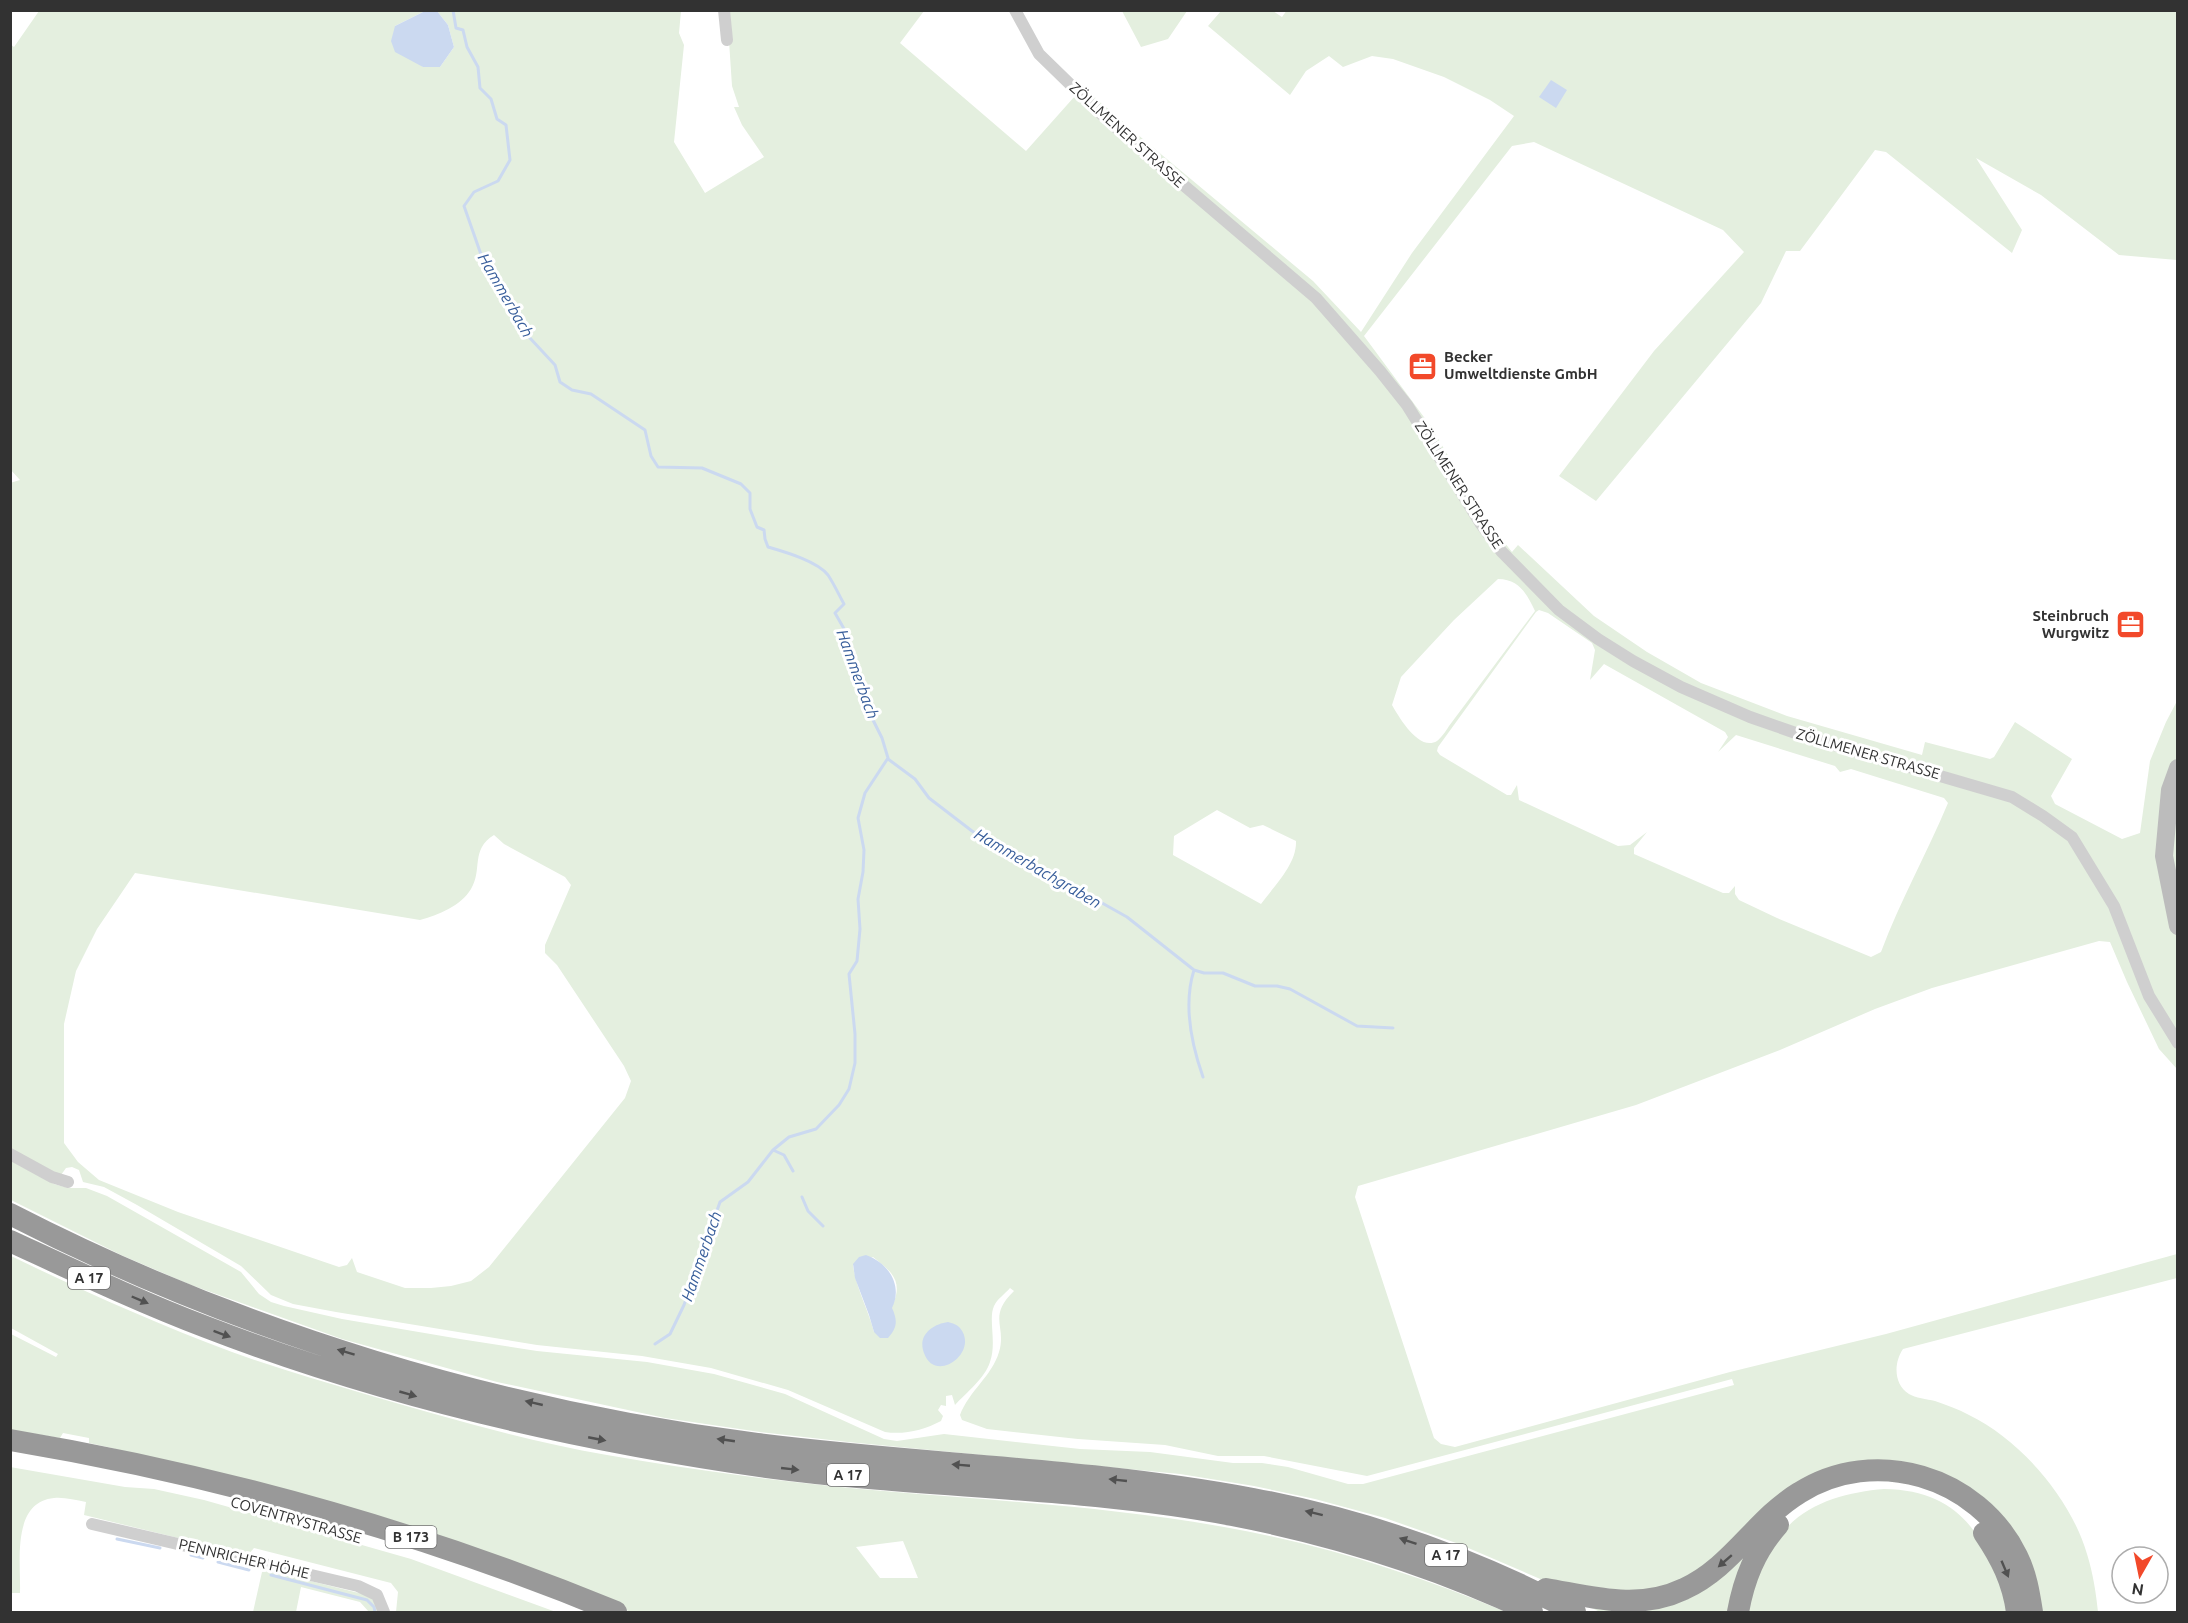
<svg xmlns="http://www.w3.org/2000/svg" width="2188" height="1623" viewBox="0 0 2188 1623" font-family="Ubuntu,sans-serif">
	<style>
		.green { fill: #e4efdf; fill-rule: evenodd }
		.water { fill: #cbd9f0 }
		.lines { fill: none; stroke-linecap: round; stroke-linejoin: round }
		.stream { stroke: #cbd9f0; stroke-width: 3 }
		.street { stroke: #cfcfcf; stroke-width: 12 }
		.secondary { stroke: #bcbcbc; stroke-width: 18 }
		.highway { stroke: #999; stroke-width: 22 }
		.oneway { fill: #515151 }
		.labels { text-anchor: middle; stroke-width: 6; stroke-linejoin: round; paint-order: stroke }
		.shield { fill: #fff; stroke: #707070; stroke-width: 1.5 }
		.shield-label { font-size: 14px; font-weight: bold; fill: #323232 }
		.street-label { font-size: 15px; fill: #323232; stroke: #fff }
		.poi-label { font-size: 15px; font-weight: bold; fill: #323232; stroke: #fff; text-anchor: start }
		.water-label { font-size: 16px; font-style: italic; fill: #385e9b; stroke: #fff }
	</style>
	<rect width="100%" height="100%" fill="#fff"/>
	<path class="green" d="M1287 10 2177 11V260L2119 255 2041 195 1976 158 2022 230 2012 253 1886 152 1875 150 1800 251H1786L1761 303 1596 501 1559 476 1654 351 1744 252 1723 230 1534 142 1512 146 1364 336 1432 428 1481 513 1512 552 1518 545 1594 616 1647 652 1701 683 1787 716 1922 755 1925 742 1990 759 1994 757 2015 722 2072 759 2051 796 2055 804 2122 839 2140 833 2150 761 2166 722 2177 701V1069L2159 1049 2127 982 2110 942 2099 941 1932 988 1875 1009 1780 1050 1636 1105 1358 1186 1355 1197 1434 1438 1441 1444 1455 1447 1730 1372 1886 1334 2177 1254V1278L1903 1349C1894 1362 1893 1384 1909 1394 1915 1398 1927 1399 1935 1401 1946 1405 1958 1409 1969 1415 2021 1440 2071 1499 2087 1554 2093 1573 2096 1593 2098 1612H2039L1979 1501 1849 1469 1709 1568 1653 1594 1545 1581 1459 1544 1385 1518 1315 1499 1254 1486 1180 1474 848 1442 760 1432 665 1418 497 1382 342 1339 191 1285 121 1255 11 1200V1161L54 1184 68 1188H86L107 1196 241 1272 259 1294 271 1302 284 1306 342 1319 460 1339 537 1351 647 1362 714 1374 785 1394 884 1439 897 1441 944 1434 1080 1449 1150 1452 1233 1463H1262L1288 1467 1348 1484H1363L1734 1385 1732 1379 1367 1476 1264 1456H1218L1165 1445 1078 1439 987 1429 962 1420 960 1415C969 1391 992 1376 999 1352 1007 1326 987 1317 1014 1291L1010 1288C1005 1294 997 1299 994 1306 988 1319 997 1343 990 1362 985 1378 966 1393 955 1405L952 1395 946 1396V1406L941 1405 938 1410 943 1416 941 1421C924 1430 904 1435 885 1432L788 1390 711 1368 642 1356 537 1345 336 1312 293 1304 271 1295 241 1266 137 1205 104 1187 83 1182 79 1170 72 1167 66 1168 61 1175 56 1177 11 1150 10 483 20 480 10 469V44L14 47 39 11H425L395 26 423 67H440L454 47 448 25 437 11H681L679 33 684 45 674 142 705 193 764 157 742 125 734 107H739L732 86 727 11H924L900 43 1026 151 1083 87 1144 140 1313 281 1361 332 1412 253 1514 116 1490 100 1444 77 1393 59 1372 56 1343 67 1329 56 1306 71 1290 95 1208 26 1221 11H1273L1282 17ZM1498 579C1519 579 1527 594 1535 611L1449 726C1446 731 1441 738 1437 741 1419 752 1399 717 1392 705L1401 677 1454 620ZM1539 610 1548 613 1592 643 1595 650 1590 680 1604 664 1725 732 1728 737 1718 752 1736 735 1835 766 1840 772 1851 769 1944 798 1948 803C1927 853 1900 901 1881 952L1871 957 1777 918 1739 900 1735 894V886L1729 893H1723L1634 854V848L1647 832 1630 845 1618 846 1519 800 1517 785 1511 795H1507L1440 755 1437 751 1438 747 1536 612ZM1217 810 1250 828 1263 825 1296 841C1297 864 1274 886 1261 904L1173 855 1174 836ZM494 835 504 844 565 877 571 885 545 945V953L557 965 624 1066 631 1081 625 1098 489 1267 471 1281 451 1286 431 1288H405L357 1272 352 1258 347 1265 339 1267 178 1212 99 1180 78 1162 64 1143V1024L76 971 97 929 135 873 420 920C438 915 461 906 471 889 483 869 470 850 494 835ZM873 1257C879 1262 886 1267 891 1273 907 1293 886 1316 874 1332 868 1309 856 1288 853 1265Z
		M1122 11H1187L1168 39 1141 47Z
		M11 1256C83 1291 157 1324 232 1352 275 1368 321 1381 365 1394 445 1417 525 1441 607 1455 652 1463 699 1470 745 1476 904 1498 1066 1499 1224 1527 1322 1544 1415 1574 1506 1612H631L591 1596 112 1448 89 1443V1438L63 1433 60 1438 11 1430V1334L56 1357 58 1354 11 1328ZM903 1541 918 1578H880L856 1547Z
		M10 1467 125 1487 154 1489 204 1500 411 1559 556 1612H396L398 1592 391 1583 254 1548 248 1555 84 1515 86 1502C75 1500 64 1497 54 1498 11 1502 21 1563 20 1593H11Z
		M1884 1489C1965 1490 1989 1543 2008 1612H1747C1749 1587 1754 1582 1766 1561 1771 1551 1776 1540 1783 1532 1807 1502 1848 1492 1884 1489Z
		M1765 1530 1734 1612H1600L1586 1605 1642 1606Z
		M270 1571 367 1595 375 1600 380 1612H369L360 1602 301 1587 296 1612H253L262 1572Z"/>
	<path class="water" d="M425 11H437L448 25 454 47 440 67H423L395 52 391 41 395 26Z
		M1551 80 1567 90 1556 108 1539 97Z
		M866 1255C889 1263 903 1286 892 1308 898 1321 897 1328 888 1338H880L874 1332 869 1315 855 1278 853 1264 859 1257Z
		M948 1322C952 1323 958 1325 960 1328 980 1352 935 1385 924 1353 917 1335 933 1324 948 1322Z"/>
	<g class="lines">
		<path class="stream" d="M453 10 456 28 463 30 467 47 478 67 480 88 491 99 497 119 506 125 510 160 498 181 474 192 464 206 484 263 498 284 521 315 529 337 555 365 560 382 572 390 591 394 645 430 651 456 658 467 702 468 741 484 750 493V509L757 527 764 530 765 539 768 547C785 552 817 561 828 575 834 584 839 595 844 604L835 613 847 634 871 716 882 738 888 758 865 793 858 818 864 850 863 872 858 899 860 929 857 961 849 974 855 1034V1063L849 1089 839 1105 816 1129 789 1137 773 1150 748 1182 720 1202 684 1305 670 1334 655 1344
			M888 759 915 779 929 798 972 831 1048 877 1086 894 1127 917 1194 970 1204 973H1223L1255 986H1277L1290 989 1357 1026 1393 1028
			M1194 970C1183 1005 1191 1043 1203 1077
			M773 1150 784 1155 793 1171
			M802 1197 808 1211 823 1226
			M117 1539 160 1548
			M191 1555 203 1558
			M218 1562 249 1570
			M271 1575 367 1600 374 1607 375 1612"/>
		<path class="street" d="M724 10 727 40
			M1015 10 1039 54 1077 91 1113 125 1316 298 1380 371 1407 405 1481 524 1501 551 1559 610 1598 639 1633 661 1681 687 1750 717 1810 738 2012 797 2043 816 2072 837 2114 906 2149 996 2178 1043
			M10 1154 52 1177 68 1182
			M92 1524 358 1586 377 1595 384 1612"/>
		<path class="secondary" d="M2178 768 2170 790 2164 856 2178 926"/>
		<path class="highway" d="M10 1214C241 1333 499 1411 757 1444 922 1465 1089 1468 1253 1499 1364 1520 1475 1559 1575 1612
			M10 1241C75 1271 140 1302 206 1327 387 1397 575 1440 767 1467 921 1488 1078 1486 1232 1515 1336 1535 1437 1567 1532 1612
			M10 1440C218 1475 422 1532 616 1612
			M1984 1533C2001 1558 2013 1582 2017 1612
			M1546 1589C1593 1597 1638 1611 1684 1589 1731 1568 1756 1519 1799 1493 1874 1445 1978 1476 2017 1556 2026 1574 2029 1593 2032 1612
			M1738 1612C1744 1579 1755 1551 1778 1525"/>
	</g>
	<defs><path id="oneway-solid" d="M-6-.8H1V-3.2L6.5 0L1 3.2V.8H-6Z" transform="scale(1.5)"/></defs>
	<g class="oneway">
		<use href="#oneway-solid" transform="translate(140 1300) rotate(23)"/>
		<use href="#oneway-solid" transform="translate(222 1334) rotate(20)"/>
		<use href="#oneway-solid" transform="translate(346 1352) rotate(-163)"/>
		<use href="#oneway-solid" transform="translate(408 1394) rotate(16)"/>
		<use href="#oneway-solid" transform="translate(534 1403) rotate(-167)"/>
		<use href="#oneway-solid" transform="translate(597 1439) rotate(11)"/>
		<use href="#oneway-solid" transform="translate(726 1440) rotate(-172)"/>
		<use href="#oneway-solid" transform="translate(961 1465) rotate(-175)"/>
		<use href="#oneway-solid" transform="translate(790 1469) rotate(6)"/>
		<use href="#oneway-solid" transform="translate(1118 1480) rotate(-174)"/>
		<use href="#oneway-solid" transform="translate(1314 1513) rotate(-166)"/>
		<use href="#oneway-solid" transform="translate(1408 1541) rotate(-161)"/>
		<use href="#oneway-solid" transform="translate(1725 1561) rotate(139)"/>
		<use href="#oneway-solid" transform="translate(2005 1569) rotate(67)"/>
	</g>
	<defs>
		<symbol id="office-square" viewBox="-11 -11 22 22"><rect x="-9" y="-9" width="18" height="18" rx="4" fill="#f2492a" stroke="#fff"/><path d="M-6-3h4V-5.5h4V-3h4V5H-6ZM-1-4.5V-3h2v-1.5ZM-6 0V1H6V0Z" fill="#fff"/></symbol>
	</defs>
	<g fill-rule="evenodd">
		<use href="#office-square" x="1406" y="350" width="33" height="33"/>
		<use href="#office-square" x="2114" y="608" width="33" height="33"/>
	</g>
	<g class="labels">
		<g class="shield">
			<rect x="68" y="1267" width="42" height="22" rx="4.5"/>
			<rect x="827" y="1464" width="42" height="22" rx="4.5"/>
			<rect x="385.5" y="1526" width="51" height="22" rx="4.5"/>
			<rect x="1425" y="1544" width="42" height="22" rx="4.5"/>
		</g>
		<g class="shield-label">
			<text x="89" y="1283">A 17</text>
			<text x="848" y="1480">A 17</text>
			<text x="411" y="1542">B 173</text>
			<text x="1446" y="1560">A 17</text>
		</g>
		<g class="street-label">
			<text transform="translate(1127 135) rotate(42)" y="5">ZÖLLMENER STRASSE</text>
			<text transform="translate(1459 485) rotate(57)" y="5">ZÖLLMENER STRASSE</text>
			<text transform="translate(1868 754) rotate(16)" y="5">ZÖLLMENER STRASSE</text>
			<text transform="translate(296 1520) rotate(16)" y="5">COVENTRYSTRASSE</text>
			<text transform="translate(244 1559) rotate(13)" y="5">PENNRICHER HÖHE</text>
		</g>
		<g class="poi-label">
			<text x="1444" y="362">Becker<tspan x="1444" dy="17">Umweltdienste GmbH</tspan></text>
			<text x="2109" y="621" text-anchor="end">Steinbruch<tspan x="2109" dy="17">Wurgwitz</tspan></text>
		</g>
		<g class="water-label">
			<text transform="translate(506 295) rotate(60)" y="6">Hammerbach</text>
			<text transform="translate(858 674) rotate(70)" y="6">Hammerbach</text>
			<text transform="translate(1038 868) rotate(30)" y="6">Hammerbachgraben</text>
			<text transform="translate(701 1256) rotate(-71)" y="6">Hammerbach</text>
		</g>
	</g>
	<rect width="2188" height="1623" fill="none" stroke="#323232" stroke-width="24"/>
	<g transform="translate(2140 1575) rotate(189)"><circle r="28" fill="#ffffff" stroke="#adadad" stroke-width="1.5"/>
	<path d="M0-4.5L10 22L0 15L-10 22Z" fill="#f2492a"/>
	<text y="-9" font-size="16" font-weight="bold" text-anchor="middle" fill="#323232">N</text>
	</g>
</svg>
